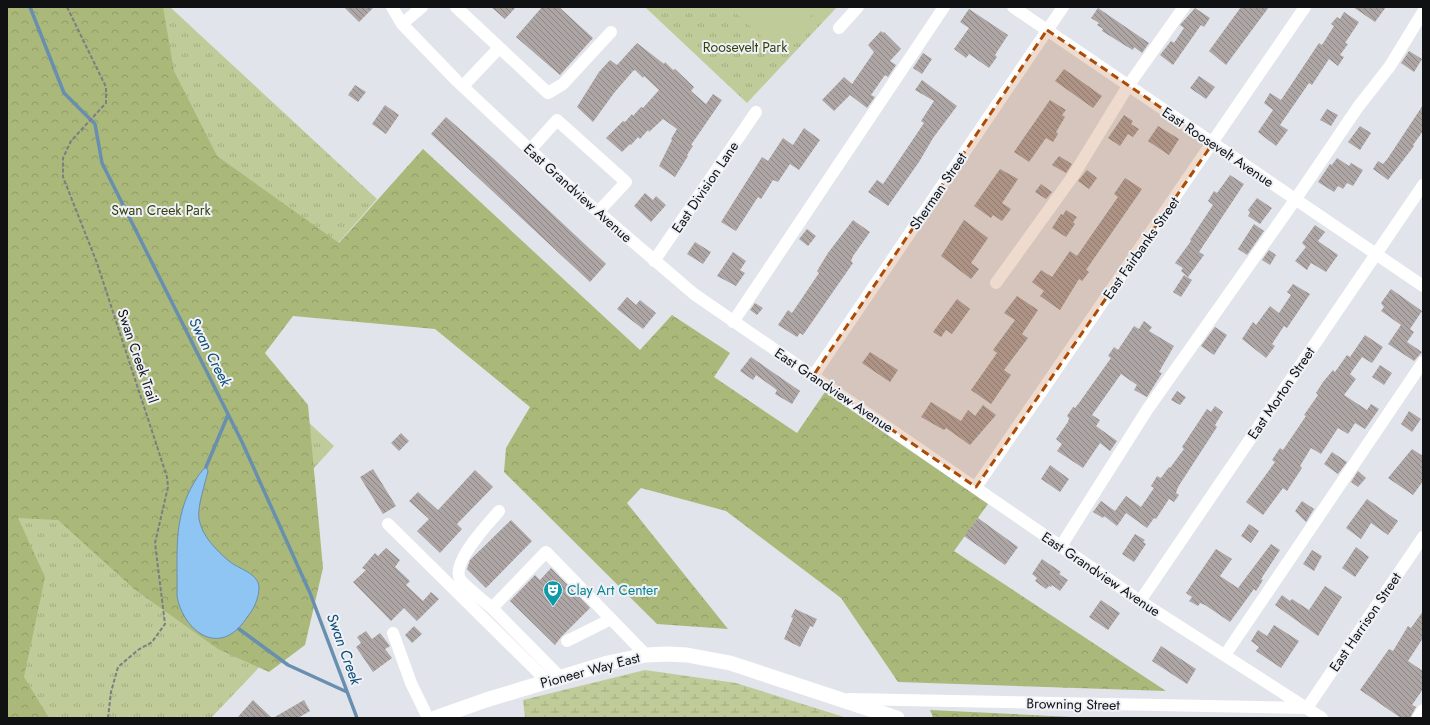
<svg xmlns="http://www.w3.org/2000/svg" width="1430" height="725" viewBox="0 0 1430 725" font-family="Jost,sans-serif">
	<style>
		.grass { fill: url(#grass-tufts) }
		.forest { fill: url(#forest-crowns) }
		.wetland { fill: url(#wetland-marsh) }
		.garden { fill: #bfcb98 }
		.water { fill: #8fc5f3; stroke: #698fb0 }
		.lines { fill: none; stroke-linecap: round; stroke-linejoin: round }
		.stream { stroke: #698fb0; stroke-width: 3.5 }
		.building { fill: url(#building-back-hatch) }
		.path { stroke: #7c7e82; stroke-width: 2; stroke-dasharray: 4 2; stroke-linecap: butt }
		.minor { stroke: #fff; stroke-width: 12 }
		.major { stroke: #fff; stroke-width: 15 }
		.marked { fill: #ac4b05; fill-opacity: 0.2; stroke: #ac4b05; stroke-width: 3; stroke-dasharray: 8 5; stroke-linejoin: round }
		.labels { text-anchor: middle; stroke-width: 4; stroke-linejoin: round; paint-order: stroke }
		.park-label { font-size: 14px; fill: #374010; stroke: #eef2f7 }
		.street-label { font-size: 14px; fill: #101113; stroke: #eef2f7 }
		.culture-label { font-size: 14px; fill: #0d838f; stroke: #eef2f7; text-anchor: start }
		.water-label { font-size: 15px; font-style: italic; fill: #0e4c76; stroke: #eef2f7 }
	</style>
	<defs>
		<pattern id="grass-tufts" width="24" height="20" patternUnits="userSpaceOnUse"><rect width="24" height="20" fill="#bfcb98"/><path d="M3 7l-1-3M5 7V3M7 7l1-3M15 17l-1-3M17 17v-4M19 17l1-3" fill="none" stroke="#a3ad82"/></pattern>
		<pattern id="forest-crowns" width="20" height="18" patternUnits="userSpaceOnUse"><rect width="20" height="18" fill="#aab87a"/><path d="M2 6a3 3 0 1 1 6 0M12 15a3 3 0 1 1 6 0" fill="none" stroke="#919d69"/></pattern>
		<pattern id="wetland-marsh" width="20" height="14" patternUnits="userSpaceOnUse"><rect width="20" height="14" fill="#bfcb98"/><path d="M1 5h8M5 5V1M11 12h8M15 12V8" fill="none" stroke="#a3ad82"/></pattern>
		<pattern id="building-back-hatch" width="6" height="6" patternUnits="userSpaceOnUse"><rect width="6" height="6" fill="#ada6a5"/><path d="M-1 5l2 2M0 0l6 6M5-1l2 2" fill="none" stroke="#8b8685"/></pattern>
	</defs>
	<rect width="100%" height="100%" fill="#e1e4ea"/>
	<path class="grass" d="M7 7H170L377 199 238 357 334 446 264 523 306 618 211 718H7Z
		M645 7H837L747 103Z"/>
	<path class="forest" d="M7 7H163L174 71 217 156 339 243 423 149 640 350 672 315 730 353 714 377 797 433 825 392 988 504 954 551 1166 691 898 682 841 598 726 511 641 488 627 503 728 629 657 624 504 472 506 448 530 407 435 329 293 316 265 353 308 405 323 568 305 645 269 672 218 649 134 589 58 520 18 518 45 577 24 677 49 718H7Z
		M930 710 1094 718H935L933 717Z"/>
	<path class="wetland" d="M645 670 736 683 847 718H525L523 700Z"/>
	<path class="garden" d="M729 7H819L778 52Z"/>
	<path class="water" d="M206 467 208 471C205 484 197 507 199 519 202 536 216 550 229 561 238 569 259 573 259 588 259 597 254 609 248 616 242 625 233 636 221 638 198 642 180 616 177 596 178 556 172 518 195 481 198 476 201 471 206 467Z"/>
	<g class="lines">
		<path class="stream" d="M30 7 64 93 95 124 102 163 242 442 310 593 357 718
			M206 467 228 415
			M239 629 288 665 347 692"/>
	</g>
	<path class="building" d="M344 7H374L359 22Z
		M491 7H516L505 19Z
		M542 7H559L593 38 560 75 516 37Z
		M1241 7H1269L1226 65 1209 51Z
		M1353 7H1386L1375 22Z
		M1098 8 1149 43 1142 53 1134 47 1133 50 1126 46 1102 31 1103 29 1097 25 1099 23 1091 18Z
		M1195 8 1210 18 1204 27 1201 25 1173 65 1160 55 1171 41 1174 43 1184 28 1180 25Z
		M969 9 1008 35 995 55 997 57 989 68 969 54 966 58 954 49 969 28 960 22Z
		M1344 12 1359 22 1345 43 1348 44 1340 55 1344 57 1338 66 1329 59 1312 85 1309 83 1280 125 1288 130 1276 146 1258 132 1273 110 1264 103 1270 93 1281 100 1319 43 1322 45 1334 26 1331 24 1337 17 1340 19Z
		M881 31 883 33 884 32 901 49 890 61 896 65 888 77 885 75 871 95 875 97 867 108 850 95 834 111 822 100 844 77 852 84 874 52 868 45Z
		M637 43 664 64 665 62 673 70 675 69 694 87 691 91 706 104 713 94 722 100 691 145 693 146 687 155 688 156 675 177 659 166 672 140 671 139 677 129 663 119 649 132 648 130 640 139 638 137 631 145 630 144 622 152 606 138 623 121 625 122 632 114 633 116 641 107 643 108 659 90 644 76 643 78 635 70 633 71 614 93 593 122 577 107 599 72 610 60 617 65Z
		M1409 51 1422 59 1414 72 1401 63Z
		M923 53 932 59 922 74 913 68Z
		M1064 69 1102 96 1093 108 1055 81Z
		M1199 76 1215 87 1206 99 1190 88Z
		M922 80 957 106 933 138 919 162 888 206 868 192 877 180 883 184 924 123 921 121 934 101 915 90Z
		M355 85 366 92 358 102 348 95Z
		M1050 100 1066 110 1062 115 1065 117 1056 132 1058 134 1053 142 1046 138 1029 162 1014 152Z
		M385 105 399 115 386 134 372 124Z
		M1423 105V131L1413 145 1414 146 1388 180 1373 169 1378 161 1383 164 1388 158Z
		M1327 109 1338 115 1331 126 1320 120Z
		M1124 115 1133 121 1131 124 1139 129 1133 137 1128 134 1120 146 1108 138Z
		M446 117 494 159 606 264 590 282 431 134Z
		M1158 126 1179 139 1169 155 1148 141Z
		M1360 126 1371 133 1360 150 1348 142Z
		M804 128 820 140 799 170 790 164 778 182 773 180 761 199 758 197 736 231 721 222 762 157 768 161 783 138 793 145Z
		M1059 156 1072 164 1066 173 1052 165Z
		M1337 158 1349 166 1351 163 1363 170 1353 186 1347 183 1343 189 1338 186 1334 192 1318 182 1330 164 1332 165Z
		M1000 169 1018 179 1002 203 1011 209 1002 221 993 215 991 218 974 206Z
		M1087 170 1097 178 1089 189 1078 181Z
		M1230 175 1244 184 1199 252 1204 255 1188 277 1181 271 1183 268 1175 263 1191 241 1190 240 1213 205 1208 201 1214 191 1217 193Z
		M1125 178 1142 189 1086 270 1089 272 1082 281 1079 279 1060 310 1040 296 1044 291 1032 282 1041 270 1052 277 1070 251 1077 256 1118 197 1114 194Z
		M1041 184 1052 192 1046 199 1035 192Z
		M645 193 653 200 656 196 666 205 651 222 634 206Z
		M1257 198 1272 208 1260 224 1248 216 1250 212 1248 210Z
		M1066 210 1077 217 1073 222 1075 224 1066 237 1052 228 1061 214 1063 215Z
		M853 220 870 232 853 256 851 261 853 263 803 335 800 333 797 337 778 325 788 310 792 313 819 273 817 271 828 253Z
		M964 220 988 238 971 263 979 269 971 279 941 256Z
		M1254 224 1264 231 1247 255 1238 249Z
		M1315 225 1325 232 1318 241 1338 255 1326 272 1311 263 1307 270 1295 261 1306 247 1302 243Z
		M807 229 816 236 808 246 799 239Z
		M695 242 711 252 703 264 687 254Z
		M1269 250 1276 255 1270 265 1262 260Z
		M733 252 746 261 740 270 745 273 736 286 717 276Z
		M1184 275 1192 280 1181 297 1173 292Z
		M1293 284 1310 294 1287 328 1284 326 1272 344 1275 346 1266 358 1242 339 1253 322 1256 325 1270 306 1279 313 1291 295 1287 292Z
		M1391 289 1422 311 1410 329 1414 332 1407 342 1422 352 1414 361 1388 344 1401 325 1381 311 1384 307 1381 303Z
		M1017 296 1038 310 1022 334 1028 338 1004 370 1011 375 991 404 971 390 997 353 993 350 1015 320 1004 313Z
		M627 297 636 305 640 300 656 313 643 329 617 309Z
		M957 299 970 309 952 334 946 330 941 337 933 332Z
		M755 303 763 308 757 315 750 310Z
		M1144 321 1152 327 1149 331 1174 346 1159 372 1162 373 1147 397 1134 390 1137 385 1121 374 1092 415 1100 420 1096 426 1117 441 1110 451 1100 443 1083 468 1057 451 1062 444 1056 439 1068 422 1069 418 1067 416 1073 407 1075 408 1079 403 1111 358 1108 356 1114 347 1118 350 1134 326 1139 329Z
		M1215 327 1227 335 1214 355 1201 346Z
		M1365 335 1383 347 1372 363 1362 357 1350 374 1356 379 1344 395 1367 410 1371 404 1379 409 1365 429 1355 423 1348 434 1338 428 1321 454 1311 448 1300 466 1302 468 1287 491 1283 488 1263 515 1246 502 1275 462 1272 460 1280 448 1283 450 1306 416 1304 415 1318 395 1316 393 1323 382 1333 370 1335 372 1347 355 1350 357Z
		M870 352 898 370 890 382 862 363Z
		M751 357 800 391 792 404 775 394 777 390 756 375 753 380 740 371Z
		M1380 365 1392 373 1384 385 1372 377Z
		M1177 391 1186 397 1180 405 1171 400Z
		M931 402 961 421 968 410 975 416 983 405 996 415 970 445 946 428 944 430 921 417Z
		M1215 406 1223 412 1215 425 1217 427 1178 487 1176 493 1179 495 1174 502 1169 499 1156 519 1154 518 1147 528 1126 513 1117 526 1104 516 1103 518 1093 512 1101 501 1115 511 1126 496 1141 507 1154 488 1151 486 1157 476 1161 478 1169 467 1170 468 1184 449 1182 447 1207 409 1211 412Z
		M1409 411 1421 419 1412 432 1401 424Z
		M401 433 409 441 399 451 391 443Z
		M1412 449 1423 456V481L1413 495 1388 478Z
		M1332 452 1347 462 1338 474 1324 464Z
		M1050 465 1069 479 1060 492 1041 479Z
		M373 469 396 506 383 514 360 477Z
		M475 470 493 487 457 524 462 529 440 553 417 531 429 519 409 501 418 492 438 510Z
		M1358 471 1366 478 1358 487 1351 482Z
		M1367 499 1398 521 1388 535 1371 523 1361 539 1346 528Z
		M1302 501 1314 509 1306 522 1295 511Z
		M978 518 1018 547 1005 565 964 536Z
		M511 520 532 541 486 588 467 569 470 560Z
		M1249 524 1259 531 1251 543 1241 536Z
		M1135 534 1145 540 1143 542 1146 544 1134 562 1122 554Z
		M1271 544 1280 550 1261 579 1263 580 1256 591 1254 589 1230 622 1205 605 1200 603 1198 606 1189 601 1192 597 1186 593 1216 549 1232 559 1220 576 1238 588Z
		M1356 547 1369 557 1355 577 1342 568Z
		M386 548 400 560 395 567 410 581 406 585 423 601 431 592 439 599 417 621 404 608 391 621 353 582 366 570 362 568 375 553 378 556Z
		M1312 550 1322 556 1314 571 1303 564Z
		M1042 559 1061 572 1059 574 1068 580 1060 591 1052 585 1051 587 1049 586 1046 589 1035 581 1037 578 1032 574Z
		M551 568 590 608 561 637 555 645 510 601 535 575 540 580Z
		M1325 586 1342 597 1318 636 1275 605 1282 595 1290 601 1292 599 1309 610Z
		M1101 600 1120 613 1108 630 1089 617Z
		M795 609 817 619 813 627 810 626 800 647 784 639 793 618 791 617Z
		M1423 611V638L1408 661 1423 671V689L1412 705 1416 707 1410 718H1401L1360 690 1389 649 1393 651 1408 626 1411 628Z
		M1274 625 1299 641 1281 668 1256 651 1259 647 1251 641 1258 630 1267 636Z
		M414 626 422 634 412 643 405 635Z
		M366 631 372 639 380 633 390 646 385 649 392 658 373 672 356 647 361 643 357 637Z
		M1161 646 1196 669 1187 684 1152 661Z
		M253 700 272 718H237Z
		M304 700 310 711 298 718H273Z"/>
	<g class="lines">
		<path class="path" d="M67 7 106 87V103L71 141 63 158V177L97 263 167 477 168 487 155 543 165 624 152 642 138 650 118 667 111 692 108 718"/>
		<path class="minor" d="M392 7 402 24 457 81 576 193 694 294 1140 601 1322 718
			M456 7 548 93 563 84 611 32
			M1013 7 1423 286
			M402 24 422 7
			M839 28 858 7
			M463 86 499 48
			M530 150 557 120 626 182 598 212
			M654 261 756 112
			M996 283 1073 176 1128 86 1184 7
			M733 322 944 7
			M813 376 1063 7
			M976 487 1305 7
			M388 524 548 682
			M1061 546 1147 410 1295 200 1358 107 1390 66 1423 12
			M1140 601 1423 185
			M492 608C485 602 464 585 460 579 451 562 488 524 499 511
			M393 633 411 683 428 718
			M567 641 611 619
			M1225 655 1423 362
			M561 678 492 608 546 552 646 655
			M849 699 1307 708 1423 537
			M1418 718 1423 710"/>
		<path class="major" d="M435 718 486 700 608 663 646 655 667 654 687 655 730 663 897 718"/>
	</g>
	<path class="marked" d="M1047 30 1213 143 976 487 813 376Z"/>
	<defs>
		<symbol id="theatre-pin" viewBox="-11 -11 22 30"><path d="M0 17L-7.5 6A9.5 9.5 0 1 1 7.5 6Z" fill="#0f9aa8" stroke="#eef2f7"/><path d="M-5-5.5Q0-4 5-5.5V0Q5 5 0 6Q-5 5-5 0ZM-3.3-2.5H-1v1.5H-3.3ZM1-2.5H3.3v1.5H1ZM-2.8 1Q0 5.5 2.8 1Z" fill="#fff"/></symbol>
	</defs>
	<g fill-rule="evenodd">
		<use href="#theatre-pin" x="542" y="579" width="22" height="30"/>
	</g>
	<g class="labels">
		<g class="park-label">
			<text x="745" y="52">Roosevelt Park</text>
			<text x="161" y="215">Swan Creek Park</text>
		</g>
		<g class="street-label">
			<text transform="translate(1218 147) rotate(34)" y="5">East Roosevelt Avenue</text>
			<text transform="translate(705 187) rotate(-56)" y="5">East Division Lane</text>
			<text transform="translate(938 191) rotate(-56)" y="5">Sherman Street</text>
			<text transform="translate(578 193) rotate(42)" y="5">East Grandview Avenue</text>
			<text transform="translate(1141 248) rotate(-55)" y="5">East Fairbanks Street</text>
			<text transform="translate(138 356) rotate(71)" y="5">Swan Creek Trail</text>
			<text transform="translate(834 390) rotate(34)" y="5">East Grandview Avenue</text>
			<text transform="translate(1281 393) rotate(-56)" y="5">East Morton Street</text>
			<text transform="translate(1101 574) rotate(34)" y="5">East Grandview Avenue</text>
			<text transform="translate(1365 622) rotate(-56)" y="5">East Harrison Street</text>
			<text transform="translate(590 670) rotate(-15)" y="5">Pioneer Way East</text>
			<text transform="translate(1073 704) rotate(1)" y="5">Browning Street</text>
		</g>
		<g class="culture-label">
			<text x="567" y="595">Clay Art Center</text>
		</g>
		<g class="water-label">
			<text transform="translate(210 352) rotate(63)" y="5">Swan Creek</text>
			<text transform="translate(344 649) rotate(70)" y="5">Swan Creek</text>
		</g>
	</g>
	<rect width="1430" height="725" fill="none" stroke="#101113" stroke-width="16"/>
</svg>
